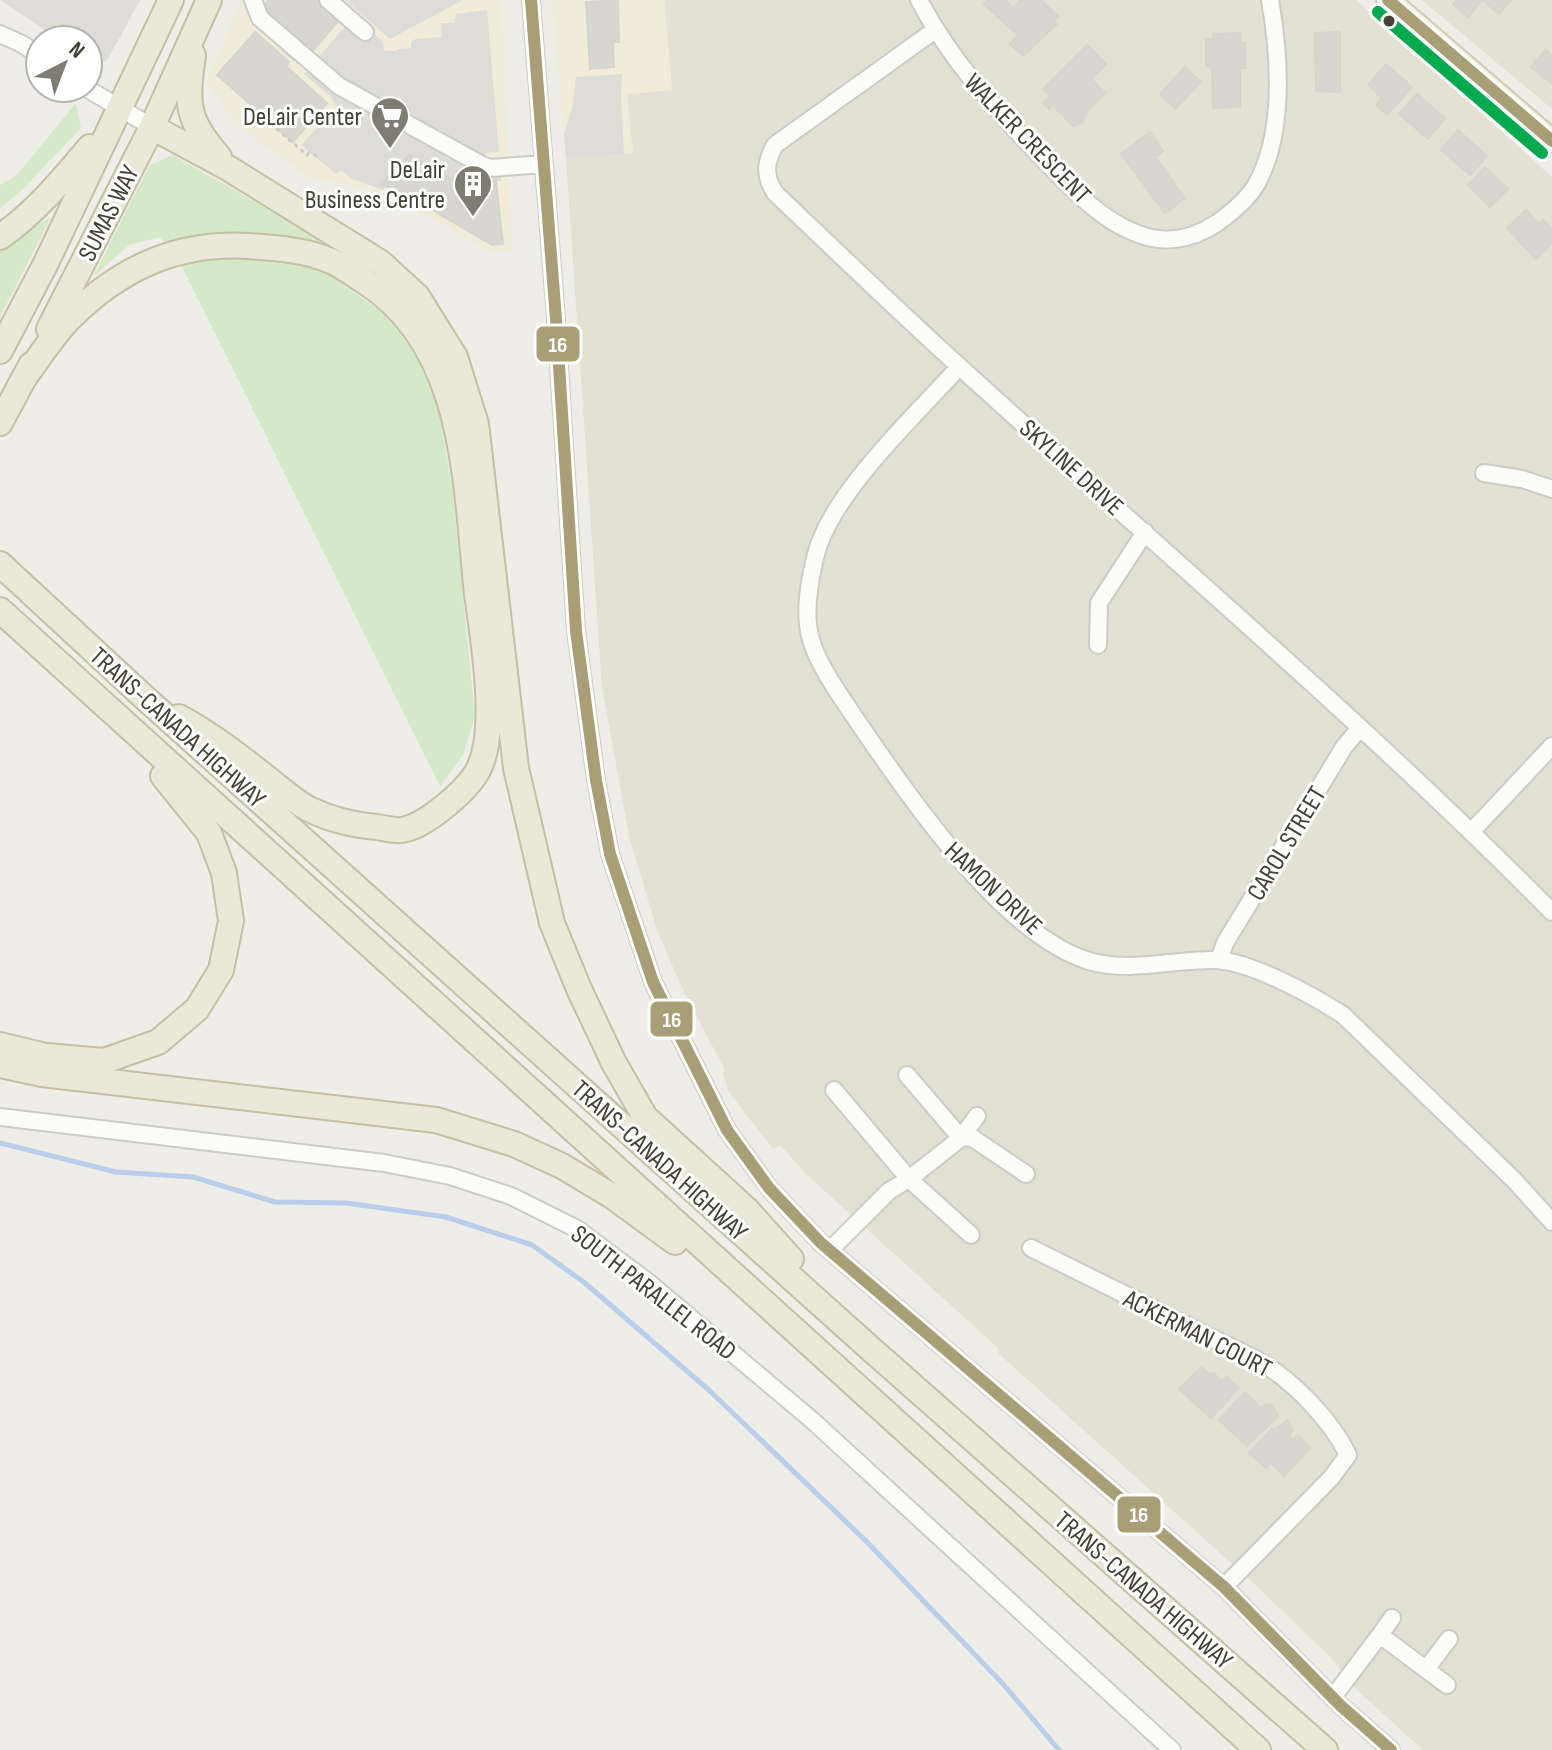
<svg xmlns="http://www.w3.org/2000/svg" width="1552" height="1750" viewBox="0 0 1552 1750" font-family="'Sofia Sans Condensed',sans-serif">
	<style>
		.residential { fill: #e2e1d4 }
		.commercial { fill: #f1ecda }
		.green { fill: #d5e9c8 }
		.parking { fill: #dddcd7 }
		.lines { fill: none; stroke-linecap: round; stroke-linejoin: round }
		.stream { stroke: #b9ceeb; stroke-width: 5 }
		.building { fill: #d7d6d0; stroke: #d6d5cd; stroke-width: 2 }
		.minor-casing { stroke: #cccbc5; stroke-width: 20 }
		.major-casing { stroke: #d0cdb5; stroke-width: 26 }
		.highway-casing { stroke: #c5bfa3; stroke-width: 28 }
		.path { stroke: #cccbc6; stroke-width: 3; stroke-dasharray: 4 4; stroke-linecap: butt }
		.minor { stroke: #fcfcfb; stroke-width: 16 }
		.major { stroke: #f0efe3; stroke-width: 22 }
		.highway { stroke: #eae8d9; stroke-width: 24 }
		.bus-1-casing { stroke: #fff; stroke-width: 18 }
		.bus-2-casing { stroke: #fff; stroke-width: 18 }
		.bus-1 { stroke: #a89f77; stroke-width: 12 }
		.bus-2 { stroke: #00aa4f; stroke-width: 12 }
		.bus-dot { fill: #434034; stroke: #fff; stroke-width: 3 }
		.labels { text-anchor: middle; stroke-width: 6; stroke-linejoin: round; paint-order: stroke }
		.poi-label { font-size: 26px; fill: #434034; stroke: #fff; text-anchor: end }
		.street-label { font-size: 26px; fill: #434034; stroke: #fff }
		.line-badge { stroke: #fff; stroke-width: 3 }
		.badge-label { font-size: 22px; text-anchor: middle; font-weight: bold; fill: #fff }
	</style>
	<rect width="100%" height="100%" fill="#eeede7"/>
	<path class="residential" d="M664 0H1356L1552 177V1750H1423L1358 1691 1331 1658 1261 1590 999 1354 997 1347 806 1174 780 1145 773 1149 728 1091 723 1074 725 1070 682 988 657 930 629 836 602 687 566 158 632 153 627 94 672 90Z
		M1422 0H1552V109Z"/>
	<path class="commercial" d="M242 0H501L512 251 490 252 404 202 362 188 308 177 237 124 206 82Z
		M552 0H664L672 90 627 94 633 153 566 158Z"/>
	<path class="green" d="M76 103 81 128 21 191 0 208V185L17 175Z
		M172 155 316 236 343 285 391 318 435 387 452 485 475 716 463 755 440 786 179 261 160 237 129 245 93 277 150 165Z
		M51 217 0 317V247Z"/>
	<path class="parking" d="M0 0H140L108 59 97 66 88 59V40H60Z
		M345 0H463L390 39Z
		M487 10 499 152 484 153 489 160H500L501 181H481L475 191 413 157 383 190 352 179 341 170 336 174 301 145 336 107 332 98 304 74 354 16 381 40 385 51H397V49L411 48V42L415 39 442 37 441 23H454L456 14Z
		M622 74 621 96 624 154 566 158 564 134 573 105 576 77Z"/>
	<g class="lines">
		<path class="stream" d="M0 1143 116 1172 193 1177 275 1202 346 1203 446 1217 532 1245 585 1283 710 1391 867 1542 1004 1685 1059 1750"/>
	</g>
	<path class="building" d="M269 0H320L341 18 310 54 304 49 294 60 282 50 292 39 258 12Z
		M618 0 619 42H613L614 67 590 69 586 2Z
		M987 0H1005L1014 8 1020 0H1041L1058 16 1054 21 1057 24 1023 56 1010 44 1018 35 984 4Z
		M1456 0H1482L1468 17 1453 4Z
		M1483 0H1511L1499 14Z
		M255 32 289 62 286 66 327 103 293 142 217 75Z
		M1340 32V92L1316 91 1315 33Z
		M1241 33V43H1245V68H1240V107L1213 108 1212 66H1206V39H1214L1213 34Z
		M1087 45 1106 64 1091 79 1105 93 1086 112 1083 122 1073 126 1053 105 1049 109 1043 103 1050 96 1043 89Z
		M1546 50 1552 56V84L1531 67Z
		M1386 64 1412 87 1387 115 1376 105 1382 98 1368 85Z
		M1185 67 1201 82 1175 109 1160 94Z
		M1417 94 1445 118 1428 139 1399 114Z
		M1458 130 1487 156 1470 175 1441 150Z
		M1150 132 1163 151 1155 157 1185 198 1165 213 1121 154Z
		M410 155 475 192 482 180 496 181 503 244 492 245 396 189 380 185Z
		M1485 167 1508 189 1490 207 1468 185Z
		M1526 210 1539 224 1543 220 1552 229V243L1536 259 1507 228Z
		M1201 1367 1211 1375 1214 1373 1221 1381 1227 1377 1239 1388 1211 1418 1179 1389Z
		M1245 1392 1260 1408 1266 1404 1272 1405 1278 1416 1247 1446 1219 1420Z
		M1287 1420 1293 1430 1289 1436 1293 1440 1298 1435 1310 1448 1284 1476 1271 1463 1266 1468 1249 1453 1272 1429 1275 1430Z"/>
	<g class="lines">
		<defs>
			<path id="minor" d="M253 0 260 18 339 86 482 165 490 168 543 164
				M328 0 365 32
				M531 0 556 319 576 631 596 780 610 854 653 982 727 1130 769 1188 821 1243 1224 1587 1341 1706 1391 1750
				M919 0C951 61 995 108 1042 158 1068 184 1096 216 1131 231 1160 245 1190 241 1217 223 1231 213 1247 200 1256 185 1285 134 1280 56 1270 0
				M935 30 775 145C765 163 764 175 775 193 836 251 897 310 960 367 1158 548 1363 721 1552 912
				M0 34 22 44 40 56
				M86 88 152 127
				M959 367C915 416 829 495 815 558 809 583 804 611 810 636 817 666 847 705 864 731 913 802 1004 935 1089 961 1129 973 1175 959 1216 960 1252 962 1312 995 1343 1015L1514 1180 1552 1222
				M1484 473 1522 479 1552 489
				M1098 645 1099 603 1145 532
				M1472 831 1552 746
				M1219 960 1225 943 1344 747 1359 729
				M907 1075 961 1138 971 1137 1026 1174
				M834 1090 909 1179 971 1235
				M0 1117 384 1163 450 1176 511 1196 577 1229 648 1282 813 1421 1172 1750
				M1031 1248 1261 1362C1293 1381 1332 1421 1348 1455L1331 1478 1224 1587
				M830 1250 889 1191 909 1179 961 1138 977 1116
				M1380 1635 1392 1618
				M1427 1668 1449 1639
				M1333 1697 1380 1635 1447 1685"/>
			<path id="major" d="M1388 0 1552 141"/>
			<path id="highway" d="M193 55C186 105 186 118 219 157
				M152 127 228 168 381 263 417 296 455 357 476 424 516 768 552 923 579 989 614 1063 645 1117 746 1209 791 1259
				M0 237C35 213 63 179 90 147
				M49 329 152 127 209 0
				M0 351 46 263 171 0
				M24 378C39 358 53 335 71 317 122 267 178 242 249 246 276 248 307 250 331 261 343 266 354 275 364 281 468 347 465 485 477 594 483 639 498 725 480 766 471 788 426 826 402 830 395 831 384 828 377 827 353 825 331 820 309 809 295 802 281 789 268 779 239 756 211 734 179 717
				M0 423 31 365
				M0 564 145 698 872 1350 1325 1750
				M0 610 1258 1750
				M0 1045 46 1056 104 1061 158 1042 197 1009 221 970 231 921 224 873 209 833 163 776
				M0 1065 42 1074 436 1120 514 1144 562 1166 612 1196 675 1242"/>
		</defs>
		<use href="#minor" class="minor-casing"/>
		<use href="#major" class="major-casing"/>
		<use href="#highway" class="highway-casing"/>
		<path class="path" d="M258 113 307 155 309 153 317 156"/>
		<use href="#minor" class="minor"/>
		<use href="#major" class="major"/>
		<use href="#highway" class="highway"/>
		<defs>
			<path id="bus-1" d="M531 0 556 319 576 631 596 780 610 854 653 982 727 1130 769 1188 821 1243 1224 1587 1341 1706 1391 1750
				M1388 0 1552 141"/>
			<path id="bus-2" d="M1378 12 1542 153"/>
		</defs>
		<use href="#bus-1" class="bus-1-casing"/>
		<use href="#bus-2" class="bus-2-casing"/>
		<use href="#bus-1" class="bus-1"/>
		<use href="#bus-2" class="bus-2"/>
	</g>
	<defs>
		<symbol id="supermarket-pin" viewBox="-11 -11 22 30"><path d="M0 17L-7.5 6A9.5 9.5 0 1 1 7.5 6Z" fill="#7f7d73" stroke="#fff"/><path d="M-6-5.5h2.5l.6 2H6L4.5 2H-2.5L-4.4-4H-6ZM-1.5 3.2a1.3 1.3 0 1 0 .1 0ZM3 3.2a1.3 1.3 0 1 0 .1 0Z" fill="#fff"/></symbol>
		<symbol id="building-pin" viewBox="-11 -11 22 30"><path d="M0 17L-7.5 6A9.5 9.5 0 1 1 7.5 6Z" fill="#7f7d73" stroke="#fff"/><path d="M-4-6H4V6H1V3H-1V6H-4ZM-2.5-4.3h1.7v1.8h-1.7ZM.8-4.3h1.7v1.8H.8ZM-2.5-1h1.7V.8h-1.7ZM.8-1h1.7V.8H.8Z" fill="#fff"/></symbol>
	</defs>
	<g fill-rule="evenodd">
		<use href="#supermarket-pin" x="368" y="94" width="44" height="60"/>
		<use href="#building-pin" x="451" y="162" width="44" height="60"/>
	</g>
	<circle class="bus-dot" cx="1389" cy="21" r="7"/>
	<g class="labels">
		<g class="poi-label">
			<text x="362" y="125">DeLair Center</text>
			<text x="445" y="178">DeLair<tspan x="445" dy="30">Business Centre</tspan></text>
		</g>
		<g class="street-label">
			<text transform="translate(1028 138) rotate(46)" y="9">WALKER CRESCENT</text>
			<text transform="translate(108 213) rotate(-63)" y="9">SUMAS WAY</text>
			<text transform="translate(1072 467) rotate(42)" y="9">SKYLINE DRIVE</text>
			<text transform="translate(178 727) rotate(42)" y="9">TRANS-CANADA HIGHWAY</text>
			<text transform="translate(1286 843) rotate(-59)" y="9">CAROL STREET</text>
			<text transform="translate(994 888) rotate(43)" y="9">HAMON DRIVE</text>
			<text transform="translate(660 1160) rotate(42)" y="9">TRANS-CANADA HIGHWAY</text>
			<text transform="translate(654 1292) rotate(38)" y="9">SOUTH PARALLEL ROAD</text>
			<text transform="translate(1198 1333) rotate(27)" y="9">ACKERMAN COURT</text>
			<text transform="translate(1144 1590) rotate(41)" y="9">TRANS-CANADA HIGHWAY</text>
		</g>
	</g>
	<g class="line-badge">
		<rect x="535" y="325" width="46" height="38" rx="8" fill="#a89f77"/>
		<rect x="649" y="1000" width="45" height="38" rx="8" fill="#a89f77"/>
		<rect x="1116" y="1495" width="46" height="39" rx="8" fill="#a89f77"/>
	</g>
	<g class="badge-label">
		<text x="558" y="352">16</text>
		<text x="672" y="1027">16</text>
		<text x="1139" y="1522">16</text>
	</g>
	<g transform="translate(64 64) rotate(42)"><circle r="38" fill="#ffffff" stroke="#b4b3ae" stroke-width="2"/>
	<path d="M0-6L14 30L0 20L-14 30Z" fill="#7f7d73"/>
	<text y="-12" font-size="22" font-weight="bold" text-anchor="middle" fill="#434034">N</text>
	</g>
</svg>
